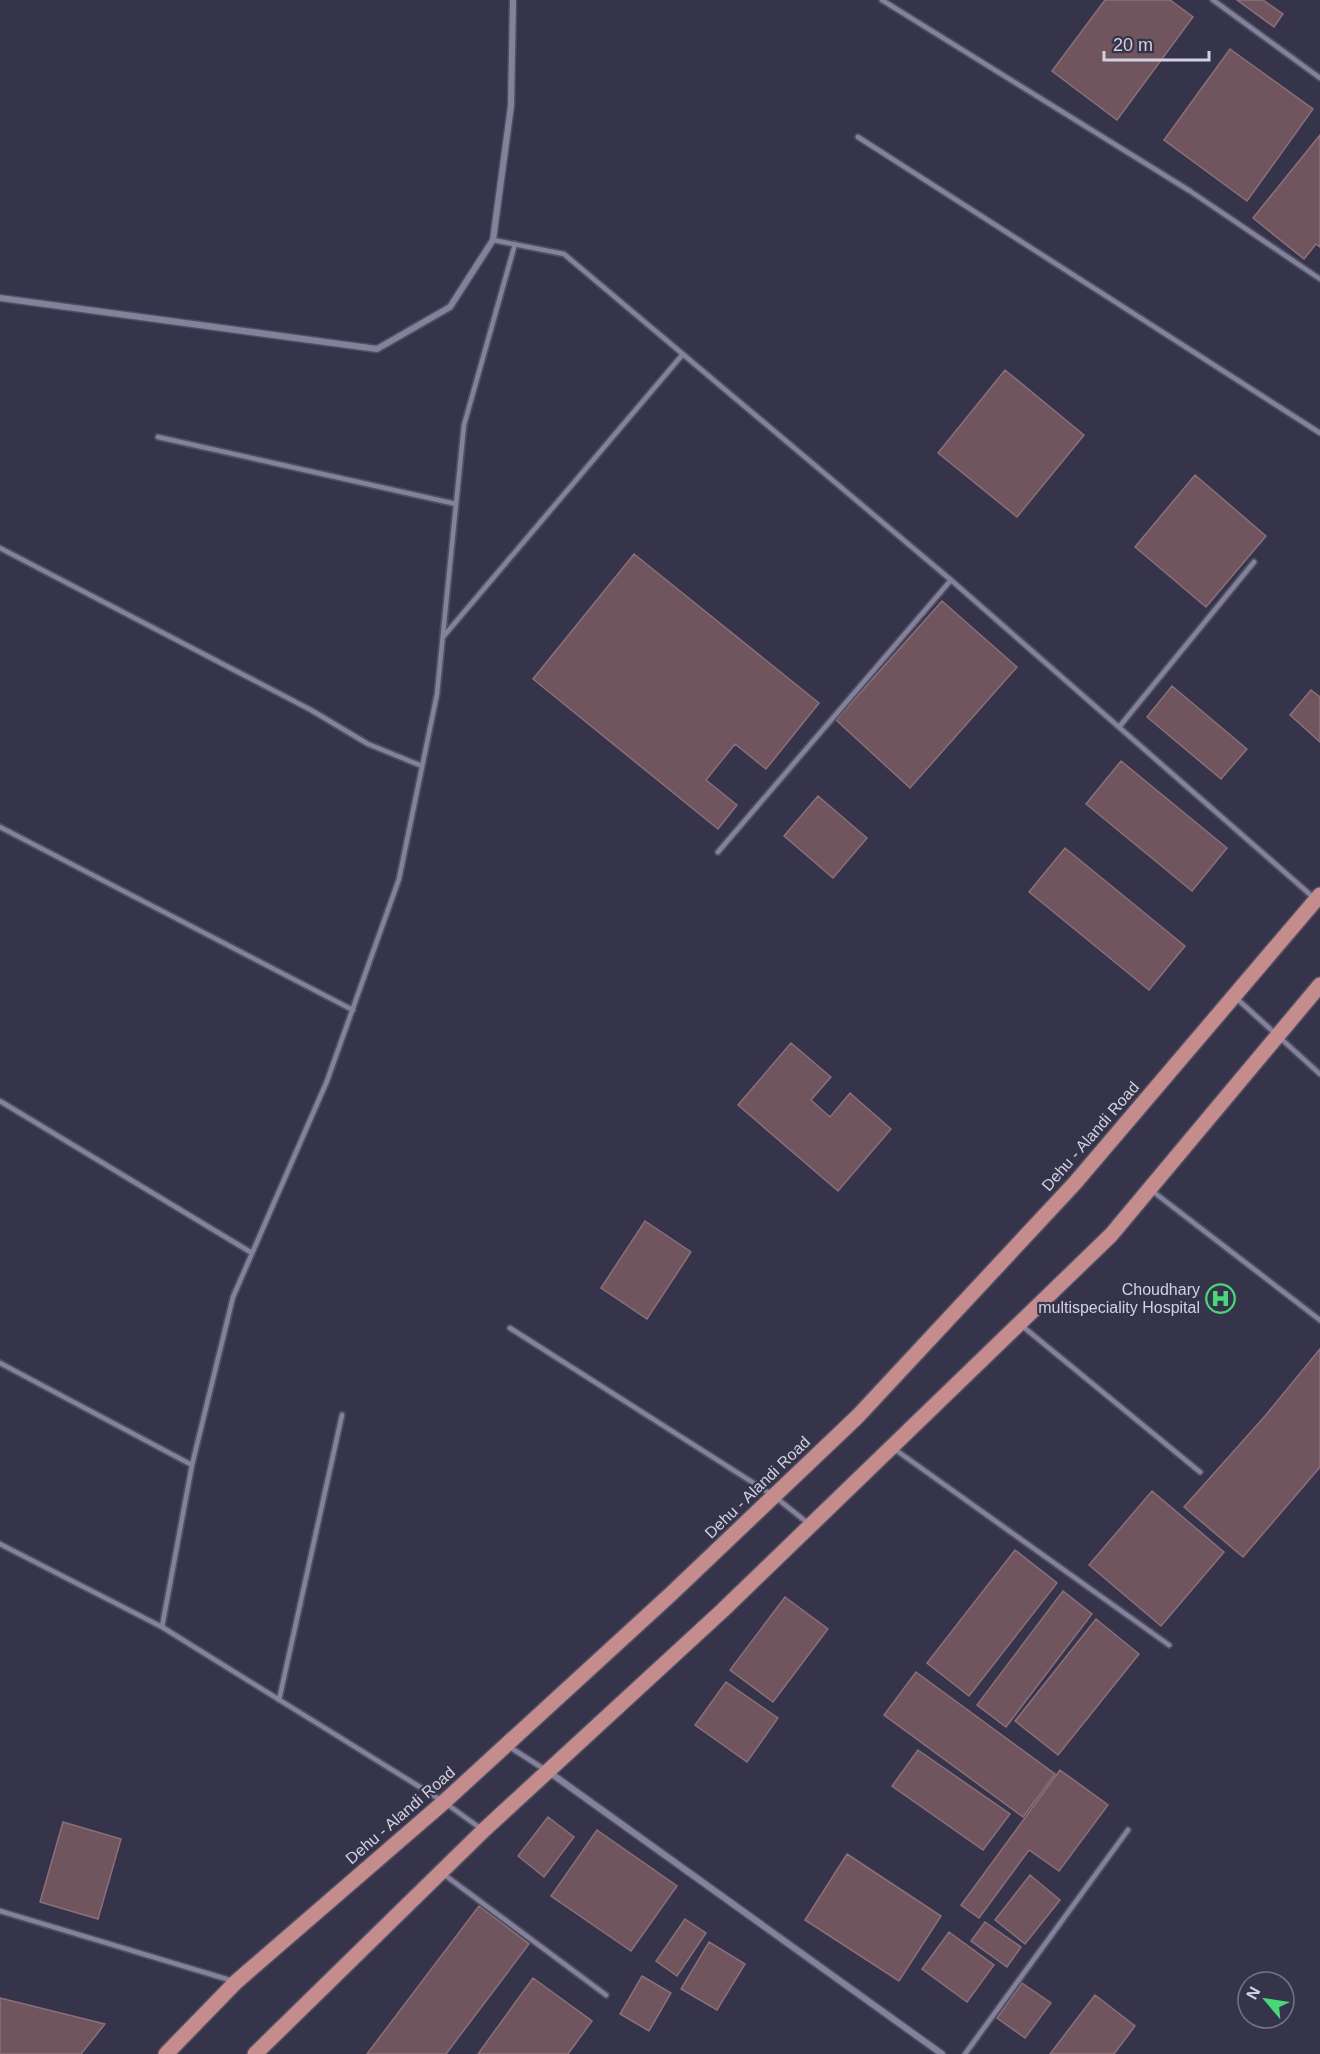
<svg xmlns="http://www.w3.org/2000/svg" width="1320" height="2054" viewBox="0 0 1320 2054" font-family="Arial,sans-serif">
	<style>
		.building { fill: #70555e; stroke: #8b6f79; stroke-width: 1.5 }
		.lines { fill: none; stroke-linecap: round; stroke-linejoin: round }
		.service-casing { stroke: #504f61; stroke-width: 8 }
		.minor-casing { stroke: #504f61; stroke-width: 9 }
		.primary-casing { stroke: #504f61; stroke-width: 18 }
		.service { stroke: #83819b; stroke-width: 4.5 }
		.minor { stroke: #83819b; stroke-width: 6 }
		.primary { stroke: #c48c8c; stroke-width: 15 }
		.labels { text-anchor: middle; stroke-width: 4.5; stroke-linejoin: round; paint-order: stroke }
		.street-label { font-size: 16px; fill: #d2d1df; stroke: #36344a }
		.poi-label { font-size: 16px; fill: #d2d1df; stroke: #36344a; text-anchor: end }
	</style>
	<rect width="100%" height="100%" fill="#36344a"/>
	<path class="building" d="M1105 0H1170L1193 17 1117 120 1052 71Z
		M1237 0H1263L1283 14 1274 27Z
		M1230 49 1313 109 1247 201 1164 140Z
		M1320 135V247L1316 244 1304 259 1253 218Z
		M1005 370 1084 435 1017 517 938 453Z
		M1195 475 1266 536 1206 607 1135 547Z
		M634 554 819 703 766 769 735 744 706 780 737 805 718 829 533 679Z
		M942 601 1017 667 910 788 836 720Z
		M1172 686 1247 749 1221 779 1147 717Z
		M1311 690 1320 697V742L1290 715Z
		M1121 761 1227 848 1192 891 1086 804Z
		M818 796 867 838 833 878 784 836Z
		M1065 848 1185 946 1149 990 1029 892Z
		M791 1043 831 1077 811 1100 830 1117 850 1093 891 1129 838 1191 738 1105Z
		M645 1221 691 1252 647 1319 601 1288Z
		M1320 1349V1467L1243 1557 1184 1507 1265 1416Z
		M1152 1491 1224 1552 1161 1626 1089 1565Z
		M1015 1550 1057 1583 969 1696 927 1663Z
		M1063 1591 1092 1614 1006 1727 977 1705Z
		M785 1597 828 1629 773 1702 730 1670Z
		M1096 1619 1139 1654 1058 1755 1015 1721Z
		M916 1672 1055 1774 1023 1817 884 1715Z
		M726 1682 778 1718 747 1762 695 1725Z
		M918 1750 1010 1814 983 1850 892 1786Z
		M1060 1770 1108 1805 1059 1871 1029 1850 979 1918 961 1905Z
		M548 1817 574 1837 544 1877 518 1856Z
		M63 1822 121 1839 98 1919 40 1902Z
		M597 1830 677 1886 631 1951 551 1896Z
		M847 1854 941 1916 899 1981 805 1920Z
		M1030 1875 1060 1900 1025 1944 995 1920Z
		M479 1906 529 1944 446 2054H367Z
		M685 1919 706 1933 677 1976 656 1961Z
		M985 1922 1021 1947 1007 1967 971 1941Z
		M949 1932 994 1965 967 2002 922 1969Z
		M709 1942 745 1964 717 2010 681 1989Z
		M642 1976 671 1993 649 2031 620 2014Z
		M533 1978 592 2021 568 2054H478Z
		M1022 1983 1051 2003 1025 2038 997 2018Z
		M1095 1995 1135 2026 1114 2054H1050Z
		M0 1998 105 2024 81 2054H0Z"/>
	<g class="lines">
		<defs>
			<path id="service" d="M882 0 1190 191 1320 279
				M1213 0 1320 78
				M858 137 1320 433
				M493 240 564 254 951 580 1313 897
				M158 437 456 504
				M0 548 311 710 368 744 422 766
				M443 637 683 354
				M1119 727 1254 562
				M0 827 353 1010
				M718 852 951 580
				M1235 997 1320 1074
				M0 1101 252 1253
				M1151 1190 1320 1320
				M1021 1325 1200 1472
				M510 1328 774 1496 809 1524
				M0 1363 192 1465
				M893 1448 1169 1645
				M0 1544 162 1627 444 1802 480 1828
				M162 1627 192 1465 233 1297 327 1081 399 879 437 694 464 425 515 244
				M279 1700 342 1415
				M508 1746 544 1769
				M442 1873 606 1995
				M0 1911 233 1981
				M965 2054 1128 1830"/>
			<path id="minor" d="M0 298 377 349 450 307 493 240 511 106 513 0
				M549 1772 942 2054"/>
			<path id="primary" d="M166 2054 236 1982 444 1802 671 1594 858 1416 1075 1183 1320 895
				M255 2054 484 1830 723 1610 1111 1235 1320 985"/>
		</defs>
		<use href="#service" class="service-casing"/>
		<use href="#minor" class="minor-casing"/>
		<use href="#primary" class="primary-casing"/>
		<use href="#service" class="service"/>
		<use href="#minor" class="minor"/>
		<use href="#primary" class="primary"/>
	</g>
	<defs>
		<symbol id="hospital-ring" viewBox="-11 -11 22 22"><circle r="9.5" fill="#36344a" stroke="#49d778" stroke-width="1.5"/><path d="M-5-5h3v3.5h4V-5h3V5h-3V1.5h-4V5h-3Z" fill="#49d778"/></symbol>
	</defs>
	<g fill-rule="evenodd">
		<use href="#hospital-ring" x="1204" y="1282" width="33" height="33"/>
	</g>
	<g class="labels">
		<g class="street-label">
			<text transform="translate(1090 1136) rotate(-49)" y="6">Dehu - Alandi Road</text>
			<text transform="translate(757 1487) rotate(-44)" y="6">Dehu - Alandi Road</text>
			<text transform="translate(400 1815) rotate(-41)" y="6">Dehu - Alandi Road</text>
		</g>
		<g class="poi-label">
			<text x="1200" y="1295">Choudhary<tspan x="1200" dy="18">multispeciality Hospital</tspan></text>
		</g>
	</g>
	<g transform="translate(1266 2000) rotate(299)"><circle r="28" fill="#36344a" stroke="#747386" stroke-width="1.5"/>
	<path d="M0-4.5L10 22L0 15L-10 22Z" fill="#49d778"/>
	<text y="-9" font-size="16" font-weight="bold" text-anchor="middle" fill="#d2d1df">N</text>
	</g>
	<path d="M1104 51v9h105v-9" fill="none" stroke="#d2d1df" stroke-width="3"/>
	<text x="1113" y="51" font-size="18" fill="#d2d1df" stroke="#36344a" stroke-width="4.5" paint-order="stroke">20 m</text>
</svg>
